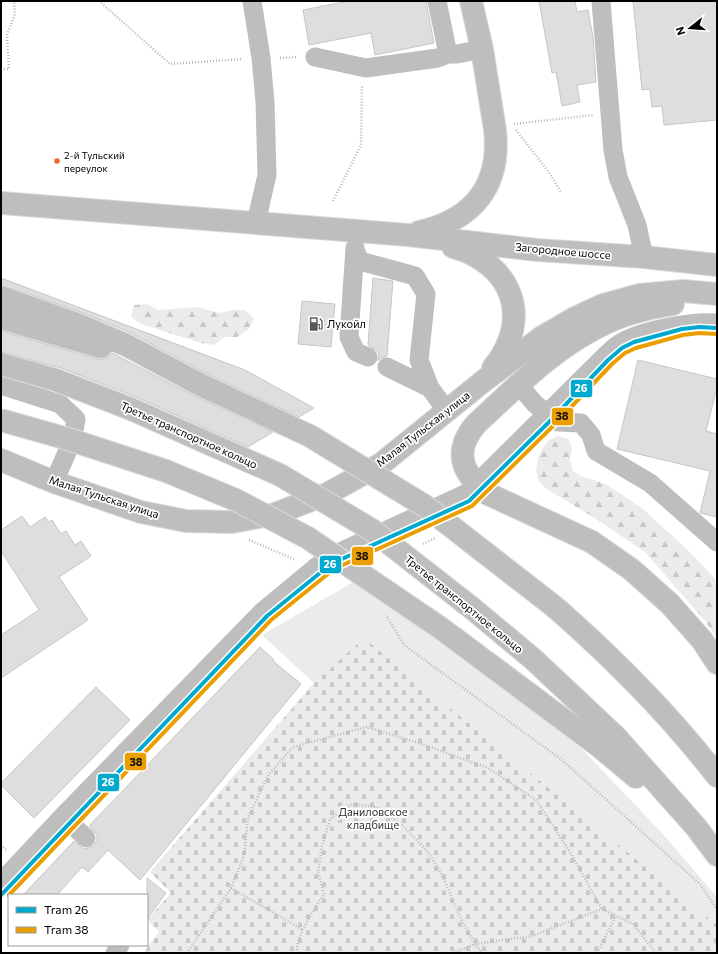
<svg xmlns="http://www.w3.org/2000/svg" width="718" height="954" viewBox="0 0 718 954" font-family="Commissioner,sans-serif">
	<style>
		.green { fill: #ebebeb }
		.forest { fill: url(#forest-firs) }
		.cemetery { fill: url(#cemetery-stones) }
		.building { fill: #dedede; stroke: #c6c6c6 }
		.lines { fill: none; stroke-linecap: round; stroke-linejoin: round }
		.major-casing { stroke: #dbdbdb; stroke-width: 24 }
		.path { stroke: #b9b9b9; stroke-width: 2.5; stroke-dasharray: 1 2; stroke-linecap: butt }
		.minor { stroke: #bebebe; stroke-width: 19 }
		.major { stroke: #bebebe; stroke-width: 22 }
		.major-bridge-casing { stroke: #dbdbdb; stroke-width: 24; stroke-linecap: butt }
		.major-bridge { stroke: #bebebe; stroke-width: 22 }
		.tram-1-casing { stroke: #fff; stroke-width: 7 }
		.tram-2-casing { stroke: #fff; stroke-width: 7 }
		.tram-1 { stroke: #00a9ce; stroke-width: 4 }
		.tram-2 { stroke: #eb9e00; stroke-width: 4 }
		.bus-dot { fill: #f26522; stroke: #fff; stroke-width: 1.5 }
		.labels { text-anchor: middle; stroke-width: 3.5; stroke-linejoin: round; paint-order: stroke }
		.bus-label { font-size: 10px; fill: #000; stroke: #fff; text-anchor: start }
		.street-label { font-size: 11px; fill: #000; stroke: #fff }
		.poi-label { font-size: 11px; fill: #000; stroke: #fff; text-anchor: start }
		.park-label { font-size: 11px; fill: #313131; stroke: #fff }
		.line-badge { stroke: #fff; stroke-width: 1.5 }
		.badge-label { font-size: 11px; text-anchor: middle; font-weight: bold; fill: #fff }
		.pale-badge-label { font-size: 11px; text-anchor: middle; font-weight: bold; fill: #111 }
	</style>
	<defs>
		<pattern id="forest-firs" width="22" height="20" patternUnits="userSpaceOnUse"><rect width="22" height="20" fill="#ebebeb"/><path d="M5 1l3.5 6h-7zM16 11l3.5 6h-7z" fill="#c8c8c8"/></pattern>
		<pattern id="cemetery-stones" width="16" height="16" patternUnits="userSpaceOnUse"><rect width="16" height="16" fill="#ebebeb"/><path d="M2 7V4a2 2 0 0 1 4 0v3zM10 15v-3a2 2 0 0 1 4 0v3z" fill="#c8c8c8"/></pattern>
	</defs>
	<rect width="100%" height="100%" fill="#fff"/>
	<path class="green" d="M355 581 487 674 582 749 661 832 717 897V925L364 638 314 683 262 635Z"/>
	<path class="forest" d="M147 304 158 310 196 307 220 313 233 310H244L254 318 248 330 237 337H224L214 345 201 343 141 324 131 317 134 305Z
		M557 436 568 439 572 448 570 459 572 470 580 476 606 484 643 509 692 554 717 581V639L706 622 645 552 593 517 545 488 538 480 536 470 538 459 542 449 548 441Z"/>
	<path class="cemetery" d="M364 638 717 925V953H143L159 932 147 920 171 893 150 872 314 683Z"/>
	<path class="building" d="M349 1H426L434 43 375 55 371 33 309 45 303 10Z
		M539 1H575L577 12 588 10 593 37 596 82 577 85 580 102 562 106 556 72 552 73Z
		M633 1H717V120L664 125 662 106 652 107 650 89 642 90Z
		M1 278 245 370 314 408 299 417 205 373 131 333 78 311 1 285Z
		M373 278 393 281 387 356 381 358 378 361 379 355 377 351 368 345Z
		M302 301 335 304 331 347 298 344Z
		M1 331 98 359H104L109 356 112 353 193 395 273 432 248 447 136 397 61 368 1 352Z
		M638 360 717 379V387L706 431 717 434V517L700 513 710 471 617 449Z
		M22 516 30 527 45 517 49 522 52 520 61 534 66 531 75 545 81 541 91 556 59 577 88 620 1 678V635L39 610 1 551V530Z
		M260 647 274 660 273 661 301 684 140 880 108 850 88 872 82 867 57 895H23L74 841 84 849 89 848 94 845 97 840V835L89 826Z
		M96 687 130 720 34 818 1 785V783Z
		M147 878 166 893 147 919Z"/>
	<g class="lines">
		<defs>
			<path id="major" d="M1 203 408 235 537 250 644 257 717 265
				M419 232C473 220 501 186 495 130L482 49 471 1
				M453 247C513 264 533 319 493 368
				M1 297 74 323 126 345 199 384
				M673 304C651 308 629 312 608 322 557 345 517 386 476 424 453 451 461 473 488 494L592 542 632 570 670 604 702 640 717 663
				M1 318 101 347
				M1 460 54 482 141 512 186 521 232 522 275 514 327 494 381 464 481 383 542 337 575 318 603 305 639 295 683 291 717 294
				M520 580C535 592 551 603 565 616 620 665 672 718 717 776
				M473 609 533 659 616 737 696 827 717 855
				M442 629 600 747 636 777"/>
		</defs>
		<use href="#major" class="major-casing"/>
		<path class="path" d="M99 1 170 64 243 59
			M280 58 297 57
			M1 69H9L7 35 15 14 14 1
			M514 124 593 115
			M516 130 548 171 561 192
			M333 201 361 145 362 86
			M249 540 296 560
			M423 544 435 538
			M387 617 404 645 562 760 700 884 717 909
			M1 845 7 851
			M231 888 303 930
			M187 953 231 888 244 856 248 817 269 774 293 747 367 727 419 743 488 768 536 800 570 852 602 909 633 924 656 953
			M297 953C295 937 315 908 324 894L318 872 322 846 330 819 352 804 377 807 403 826 428 852 442 875 461 919 475 944 482 953
			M453 953 475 944 532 936 602 909
			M597 953 616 916"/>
		<path class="minor" d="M252 1 261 58 265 102 267 175 256 223
			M437 1 448 54H457L482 49
			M601 1 613 150 618 177 637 225 644 257
			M315 57 366 68 438 58 448 54
			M355 248 349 337 356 352 368 357
			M355 250 360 261 415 276 426 294 419 360 430 388
			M387 367 430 388 447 411
			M1 385 60 404 76 419 72 441 54 482
			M519 385 535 404 558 422 581 423 591 435 596 451 650 483 717 542
			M63 816 86 838
			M1 882 63 816 263 611 327 558 467 493 605 356C610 352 614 347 619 344 640 330 693 321 717 323
			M115 953 120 945"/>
		<use href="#major" class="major"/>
		<defs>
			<path id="major-bridge" d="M1 364 56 380 131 409 280 475 372 530 473 609
				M199 384 310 436 425 506 520 580
				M1 420 68 439 166 471 236 500 308 538 442 629"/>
		</defs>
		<use href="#major-bridge" class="major-bridge-casing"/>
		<use href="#major-bridge" class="major-bridge"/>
		<defs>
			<path id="tram-1" d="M1 895 267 616 331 564 469 501 550 421 608 360 622 348 634 342 682 329 699 327 717 328"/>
			<path id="tram-2" d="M9 895 271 620 334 569 472 506 554 425 612 364 625 353 636 348 683 335 699 333 717 334"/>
		</defs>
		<use href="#tram-1" class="tram-1-casing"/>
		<use href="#tram-2" class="tram-2-casing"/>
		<use href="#tram-1" class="tram-1"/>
		<use href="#tram-2" class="tram-2"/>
	</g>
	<defs>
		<symbol id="fuel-bare" viewBox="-9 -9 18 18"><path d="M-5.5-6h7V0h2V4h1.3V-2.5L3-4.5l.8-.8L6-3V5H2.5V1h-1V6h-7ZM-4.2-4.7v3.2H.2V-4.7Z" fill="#595959" stroke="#fff" stroke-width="2.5" paint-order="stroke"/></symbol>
	</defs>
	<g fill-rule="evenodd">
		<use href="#fuel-bare" x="306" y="314" width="20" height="20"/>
	</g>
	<circle class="bus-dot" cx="57" cy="161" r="3.5"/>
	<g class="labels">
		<g class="bus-label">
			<text x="64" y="159">2-й Тульский<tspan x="64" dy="13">переулок</tspan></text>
		</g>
		<g class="street-label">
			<text transform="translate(563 251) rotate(5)" y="4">Загородное шоссе</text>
			<text transform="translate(423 429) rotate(-38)" y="4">Малая Тульская улица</text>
			<text transform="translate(189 435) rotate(24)" y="4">Третье транспортное кольцо</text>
			<text transform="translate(104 497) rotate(18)" y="4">Малая Тульская улица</text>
			<text transform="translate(464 604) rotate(39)" y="4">Третье транспортное кольцо</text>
		</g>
		<g class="poi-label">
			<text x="327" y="328">Лукойл</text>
		</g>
		<g class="park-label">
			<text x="373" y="816">Даниловское<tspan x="373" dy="13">кладбище</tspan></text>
		</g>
	</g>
	<g class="line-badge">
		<rect x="570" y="379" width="23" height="19" rx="4" fill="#00a9ce"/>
		<rect x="551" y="407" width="23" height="19" rx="4" fill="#eb9e00"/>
		<rect x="351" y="546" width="23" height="20" rx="4" fill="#eb9e00"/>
		<rect x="319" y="555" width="23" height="19" rx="4" fill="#00a9ce"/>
		<rect x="124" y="752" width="23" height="19" rx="4" fill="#eb9e00"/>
		<rect x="97" y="773" width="23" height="19" rx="4" fill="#00a9ce"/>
	</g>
	<g class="badge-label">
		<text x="581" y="392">26</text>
		<text x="330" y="568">26</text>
		<text x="108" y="786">26</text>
	</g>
	<g class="pale-badge-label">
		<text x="562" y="420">38</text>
		<text x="362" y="560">38</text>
		<text x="136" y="766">38</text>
	</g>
	<rect width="718" height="954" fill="none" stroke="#000000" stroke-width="4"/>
	<rect x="8" y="894" width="140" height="52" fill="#ffffff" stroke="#999999"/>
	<rect x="16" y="907" width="20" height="6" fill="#00a9ce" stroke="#999999"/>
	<text x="44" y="914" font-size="12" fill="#000000">Tram 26</text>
	<rect x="16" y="927" width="20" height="6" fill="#eb9e00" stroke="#999999"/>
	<text x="44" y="934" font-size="12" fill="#000000">Tram 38</text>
	<g transform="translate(690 28) rotate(253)" stroke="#ffffff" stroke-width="3" paint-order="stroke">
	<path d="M0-3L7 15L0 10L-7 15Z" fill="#000000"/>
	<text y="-6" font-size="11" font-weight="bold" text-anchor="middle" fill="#000000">N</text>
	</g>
</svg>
